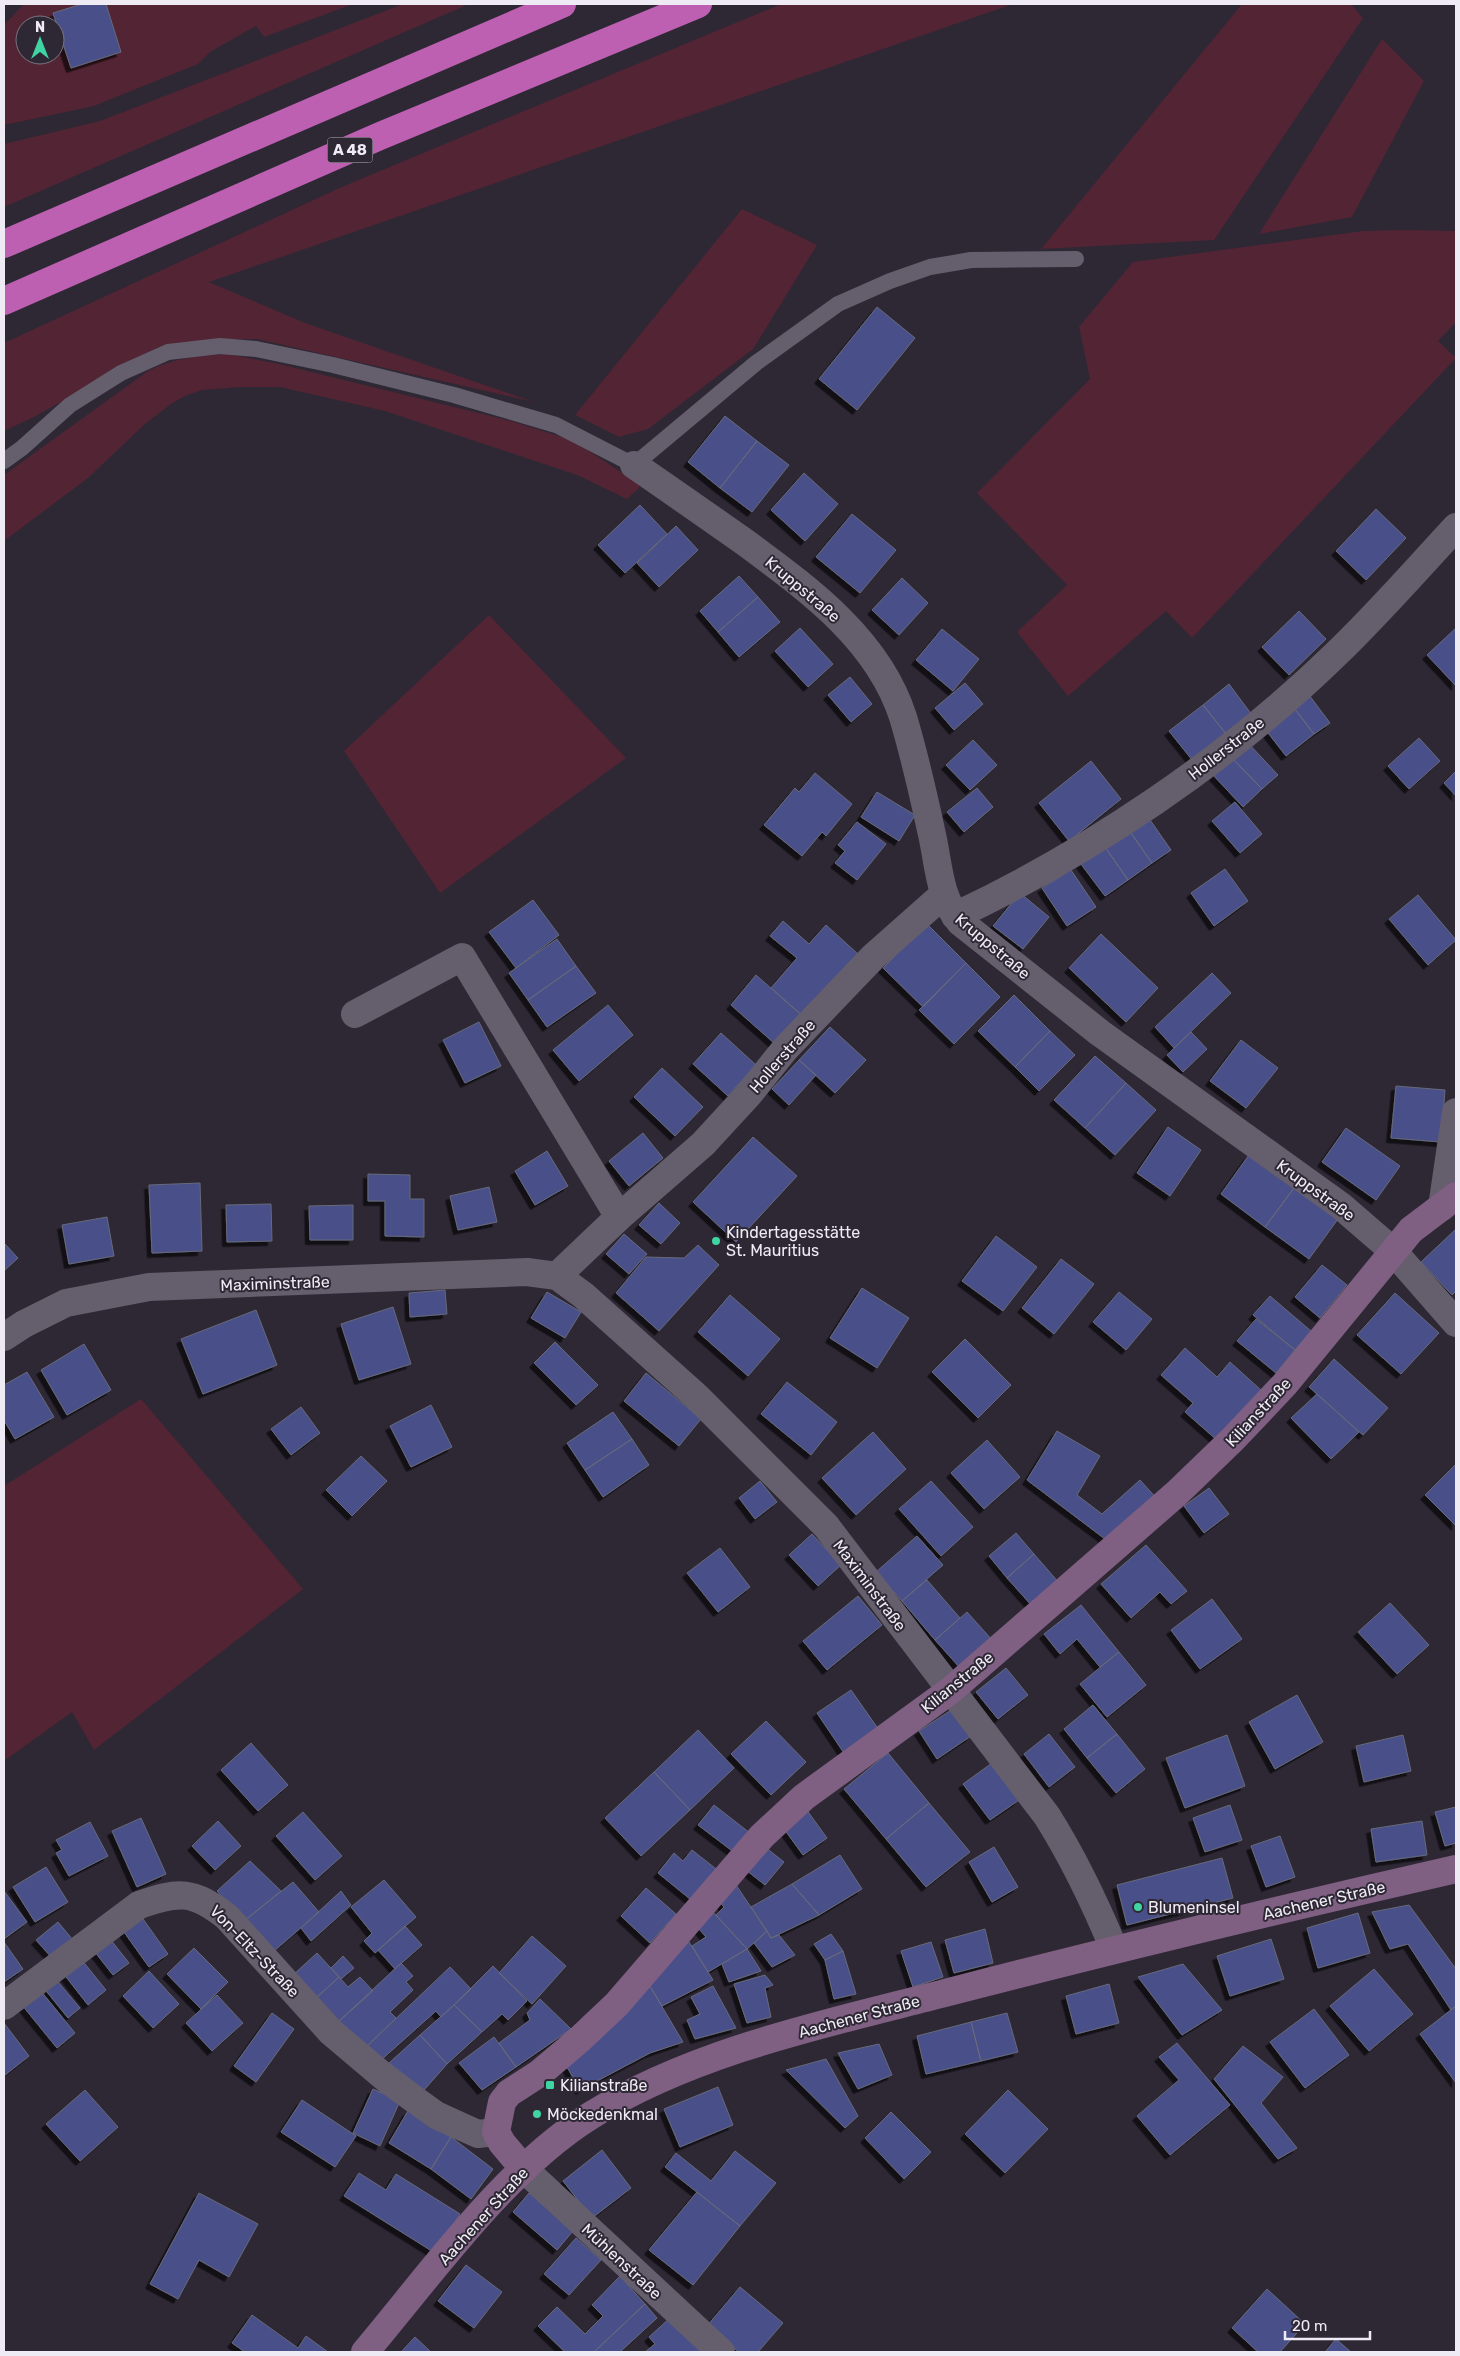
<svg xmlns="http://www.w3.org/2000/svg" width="1460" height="2356" viewBox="0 0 1460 2356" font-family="Rubik,sans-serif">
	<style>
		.green { fill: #522434; fill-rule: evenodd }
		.building { fill: #484f89; stroke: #676a7a; filter: url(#shadow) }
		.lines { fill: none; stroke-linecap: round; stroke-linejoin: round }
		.lane { stroke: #645e6d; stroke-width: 16 }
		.street { stroke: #645e6d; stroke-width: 28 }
		.secondary { stroke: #7f5f82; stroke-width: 28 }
		.highway { stroke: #be60b2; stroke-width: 28 }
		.poi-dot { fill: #3fd4a2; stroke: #2e2835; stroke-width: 2 }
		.labels { text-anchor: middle; stroke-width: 4; stroke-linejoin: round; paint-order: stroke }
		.shield { fill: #2e2835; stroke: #b5b0bb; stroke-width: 1 }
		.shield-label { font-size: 15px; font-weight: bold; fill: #efebf4 }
		.street-label { font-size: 16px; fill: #efebf4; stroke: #2e2835 }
		.poi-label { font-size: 16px; fill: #efebf4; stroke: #2e2835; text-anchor: start }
	</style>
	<defs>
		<filter id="shadow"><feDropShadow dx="-4.5" dy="4.5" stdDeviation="0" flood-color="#0009"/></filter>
	</defs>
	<rect width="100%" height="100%" fill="#2e2835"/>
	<path class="green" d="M24 4H353L264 37 256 26 210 52 198 64 94 106 4 125V25ZM25 25H55V55H25Z
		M403 4H469L4 207V144L100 121Z
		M781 4H1013L209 282 305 323 534 402 257 339 203 340 159 347 34 417 4 431V343L344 186Z
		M1242 4H1351L1363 18 1214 240 1041 249Z
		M1382 39 1424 81 1352 217 1259 234Z
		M742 209 817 245 753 349 648 429 619 437 575 415Z
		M1405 230 1456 231V322L1438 341 1456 358 1192 638 1166 611 1068 696 1017 632 1067 585 977 493 1090 379 1079 327 1133 262 1363 231Z
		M227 354 279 364 507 420 572 440 639 484V488L627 499 577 475 385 411 280 387H241L202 390 185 396 171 404 145 424 88 478 4 541V475L148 371C173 358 199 356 227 354Z
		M489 615 626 758 440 893 344 751Z
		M141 1399 303 1589 94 1750 72 1712 4 1761V1486Z"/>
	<path class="building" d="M82 4H106L121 52 71 68 53 13Z
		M877 307 915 338 857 410 819 379Z
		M725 416 757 441 720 488 688 462Z
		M757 441 789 465 752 512 720 488Z
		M804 473 838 504 805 541 771 510Z
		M640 505 667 534 625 573 598 545Z
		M1376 509 1406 538 1366 580 1336 551Z
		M852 514 896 550 860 593 816 557Z
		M676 526 698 550 659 587 637 563Z
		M739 576 758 597 718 632 700 611Z
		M902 578 928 603 899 635 872 610Z
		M758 597 780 622 739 657 718 632Z
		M1299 611 1326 639 1289 675 1262 647Z
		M800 628 833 664 808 687 775 651Z
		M1456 628V686L1427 655Z
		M942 629 979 659 953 691 916 660Z
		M850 677 872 704 851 722 828 695Z
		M965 683 983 704 954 730 935 708Z
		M1229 684 1252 715 1227 735 1203 705Z
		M1309 695 1330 723 1314 734 1294 708Z
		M1203 705 1227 735 1193 761 1169 731Z
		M1294 708 1314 734 1286 756 1265 729Z
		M1419 738 1440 761 1409 789 1388 766Z
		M973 740 997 765 970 790 946 765Z
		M1249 744 1278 775 1262 789 1233 759Z
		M1233 759 1262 789 1243 807 1214 776Z
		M1091 761 1121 799 1069 841 1039 803Z
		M1456 771V796L1444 783Z
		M815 773 852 804 826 836 822 832 802 856 764 825 795 788 799 792Z
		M977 788 993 807 964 832 947 812Z
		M877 792 915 815 899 841 861 817Z
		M1235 802 1262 834 1240 853 1212 821Z
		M1148 817 1171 850 1152 863 1129 830Z
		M857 822 886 844 857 880 835 863 845 851 838 845Z
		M1129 830 1152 863 1128 880 1105 847Z
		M1105 847 1128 880 1105 896 1081 864Z
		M1225 869 1248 901 1214 926 1191 893Z
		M1071 870 1096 907 1067 926 1042 888Z
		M1020 893 1049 917 1023 949 993 926Z
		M1418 895 1456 940 1428 965 1389 919Z
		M533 900 559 935 516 968 489 932Z
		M783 921 809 944 826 925 858 954 803 1016 771 988 797 958 770 936Z
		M927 924 966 963 923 1007 883 968Z
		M1101 934 1158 988 1126 1022 1069 968Z
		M557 939 576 966 528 1000 509 973Z
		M966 963 1000 997 954 1044 919 1010Z
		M576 966 596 993 547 1027 528 1000Z
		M1212 973 1231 993 1174 1048 1155 1027Z
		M756 975 800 1014 774 1043 731 1005Z
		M1014 995 1050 1031 1015 1067 978 1031Z
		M608 1005 633 1035 579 1081 553 1050Z
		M479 1022 501 1066 465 1083 443 1040Z
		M830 1027 866 1060 835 1093 799 1060Z
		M1050 1031 1075 1055 1039 1091 1015 1067Z
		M1191 1032 1207 1049 1183 1072 1167 1055Z
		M721 1033 756 1065 728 1096 693 1064Z
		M1241 1040 1278 1068 1246 1108 1210 1081Z
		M1095 1056 1126 1083 1085 1128 1054 1100Z
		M799 1060 816 1075 789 1105 772 1089Z
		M662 1068 703 1107 675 1136 634 1097Z
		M1126 1083 1156 1110 1115 1155 1085 1128Z
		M1396 1086 1445 1090 1441 1142 1391 1138Z
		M1168 1127 1201 1150 1170 1196 1137 1173Z
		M1346 1128 1400 1166 1376 1200 1322 1162Z
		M643 1133 663 1158 629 1186 609 1161Z
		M753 1137 797 1176 736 1242 693 1202Z
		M547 1151 568 1186 535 1205 515 1171Z
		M1249 1155 1294 1188 1265 1227 1221 1194Z
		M368 1174 410 1175V1199H424V1237L385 1236V1201H368Z
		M200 1183 202 1251 152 1253 149 1185Z
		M489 1187 497 1222 458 1230 450 1196Z
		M1294 1188 1338 1219 1309 1259 1265 1227Z
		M659 1203 680 1223 661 1244 639 1225Z
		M271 1204 272 1241 227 1242 226 1205Z
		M353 1205V1240H310L309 1206Z
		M107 1217 114 1256 69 1264 62 1225Z
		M1456 1229V1291L1452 1295 1421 1262Z
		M624 1234 647 1254 629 1274 606 1254Z
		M996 1236 1037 1267 1003 1311 962 1281Z
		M4 1243 18 1258 4 1271Z
		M698 1245 719 1265 659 1331 616 1293 646 1257 684 1258Z
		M1061 1259 1094 1284 1054 1334 1022 1308Z
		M1322 1265 1347 1285 1320 1318 1295 1297Z
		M862 1288 909 1318 877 1368 830 1338Z
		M445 1290 447 1314 410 1317 409 1293Z
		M547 1292 581 1312 565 1338 531 1318Z
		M1119 1292 1152 1319 1126 1350 1093 1322Z
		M1395 1293 1439 1333 1401 1374 1357 1335Z
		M730 1295 780 1339 748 1376 698 1332Z
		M1270 1296 1311 1331 1295 1350 1253 1315Z
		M393 1307 411 1364 359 1380 341 1324Z
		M256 1310 277 1365 203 1394 181 1339Z
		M1256 1319 1295 1350 1276 1373 1237 1341Z
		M965 1339 1011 1385 978 1418 932 1372Z
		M555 1342 598 1385 576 1405 534 1363Z
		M84 1344 111 1390 67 1415 41 1370Z
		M1185 1348 1217 1377 1230 1362 1262 1391 1218 1441 1185 1412 1193 1403 1161 1375Z
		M1334 1359 1388 1408 1363 1435 1309 1387Z
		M27 1372 54 1417 15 1439 4 1420V1385Z
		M646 1373 701 1419 679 1446 624 1401Z
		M787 1382 837 1422 811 1455 761 1414Z
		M1317 1394 1359 1432 1331 1459 1291 1418Z
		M431 1405 452 1447 411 1467 390 1426Z
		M301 1407 320 1433 291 1455 271 1429Z
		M613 1412 632 1439 585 1470 567 1443Z
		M1057 1431 1100 1456 1077 1495 1102 1514 1140 1480 1158 1500 1109 1542 1027 1480Z
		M873 1432 906 1469 856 1515 822 1478Z
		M632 1439 649 1465 603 1497 585 1470Z
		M987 1440 1020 1477 984 1509 951 1473Z
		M361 1456 387 1481 352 1516 326 1490Z
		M1456 1464V1526L1425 1495Z
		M760 1481 777 1502 755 1519 739 1498Z
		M931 1481 973 1527 941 1556 899 1509Z
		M1209 1488 1229 1514 1204 1533 1184 1506Z
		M1016 1533 1034 1554 1007 1578 989 1556Z
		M812 1534 841 1565 818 1586 789 1555Z
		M917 1536 943 1565 902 1601 876 1572Z
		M1146 1545 1187 1591 1171 1604 1160 1592 1131 1618 1101 1584Z
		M720 1548 750 1587 718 1612 687 1573Z
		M1034 1554 1060 1584 1033 1607 1007 1578Z
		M927 1580 960 1618 935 1640 902 1601Z
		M858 1596 882 1625 827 1670 803 1641Z
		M1212 1599 1242 1639 1200 1669 1171 1630Z
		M1390 1603 1429 1645 1397 1674 1358 1632Z
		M1081 1605 1119 1652 1100 1667 1077 1639 1060 1654 1044 1634Z
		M967 1612 993 1641 961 1669 935 1640Z
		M1119 1652 1146 1685 1107 1717 1080 1684Z
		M1006 1668 1028 1695 998 1719 976 1692Z
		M851 1690 879 1730 844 1753 817 1713Z
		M1297 1695 1323 1742 1275 1769 1249 1722Z
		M1093 1705 1117 1734 1087 1758 1064 1729Z
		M953 1709 971 1736 937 1759 919 1731Z
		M766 1721 806 1762 771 1795 731 1754Z
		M698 1730 734 1768 690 1810 654 1772Z
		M1049 1734 1075 1767 1049 1787 1024 1754Z
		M1117 1734 1145 1769 1116 1793 1087 1758Z
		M1227 1735 1245 1786 1185 1808 1166 1758Z
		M1403 1735 1411 1771 1364 1782 1356 1746Z
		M251 1743 288 1785 258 1811 221 1770Z
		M888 1753 929 1803 886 1839 844 1789Z
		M992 1763 1019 1800 990 1820 963 1784Z
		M654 1772 690 1810 641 1856 605 1818Z
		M929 1803 970 1852 926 1887 886 1839Z
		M714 1805 750 1833 735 1853 698 1825Z
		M1230 1805 1242 1840 1205 1852 1193 1818Z
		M1456 1807V1843L1445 1846 1435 1812Z
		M806 1809 827 1838 803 1855 782 1826Z
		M303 1812 342 1856 315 1880 276 1836Z
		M141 1818 166 1874 137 1887 112 1831Z
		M218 1821 241 1846 215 1870 192 1846Z
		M1422 1821 1427 1855 1376 1862 1371 1829Z
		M90 1822 108 1856 69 1876 56 1853 62 1850 56 1840Z
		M1280 1836 1295 1877 1266 1887 1251 1846Z
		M765 1847 784 1862 765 1885 746 1870Z
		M994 1847 1018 1887 992 1902 969 1862Z
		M692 1850 720 1872 695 1903 658 1873 674 1853 683 1861Z
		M840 1855 862 1889 819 1915 792 1884Z
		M1222 1858 1233 1898 1127 1925 1117 1885Z
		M250 1861 281 1891 244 1921 217 1891Z
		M46 1867 68 1902 35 1922 13 1887Z
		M384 1880 416 1917 375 1953 364 1941 372 1933 351 1907Z
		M293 1882 319 1912 274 1951 244 1921Z
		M734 1882 767 1931 747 1949 716 1915 724 1907 717 1898Z
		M792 1884 819 1915 771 1938 751 1907Z
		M646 1888 676 1914 650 1943 621 1916Z
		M4 1891 27 1922 4 1939Z
		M341 1891 351 1905 311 1941 301 1928Z
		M1409 1905 1456 1969V2006L1451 2010 1408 1944 1390 1949 1372 1912Z
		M710 1909 747 1949 708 1972 692 1946 706 1937 694 1923Z
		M138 1912 168 1954 149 1967 119 1925Z
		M1358 1913 1370 1953 1318 1968 1307 1928Z
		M58 1922 73 1940 52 1958 36 1940Z
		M405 1926 422 1945 395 1969 378 1950Z
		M985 1929 993 1963 954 1973 945 1940Z
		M767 1931 771 1938 779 1935 795 1955 772 1967 754 1943Z
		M684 1934 713 1980 662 2006 645 1978Z
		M831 1934 843 1951 825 1960 814 1944Z
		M107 1935 129 1963 113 1975 91 1947Z
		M532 1936 566 1966 532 2004 499 1973Z
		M1271 1939 1284 1979 1230 1996 1217 1956Z
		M4 1942 23 1969 4 1982Z
		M931 1942 943 1977 913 1987 901 1951Z
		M194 1948 228 1982 201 2009 167 1974Z
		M747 1949 761 1971 729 1982 722 1964Z
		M843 1951 856 1994 834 1999 825 1960Z
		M317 1953 339 1977 315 1999 293 1975Z
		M343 1956 354 1968 341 1979 331 1968Z
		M81 1959 106 1990 88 2005 63 1973Z
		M401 1963 413 1976 406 1982 413 1990 390 2012 396 2018 363 2050 337 2023Z
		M1183 1964 1222 2010 1182 2035 1138 1977Z
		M493 1966 527 2001 508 2020 502 2014 482 2032 454 2005Z
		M450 1967 471 1989 454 2005 441 2017 436 2011 380 2061 363 2050Z
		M1374 1969 1413 2014 1369 2051 1330 2006Z
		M149 1971 179 2004 153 2028 123 1996Z
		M765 1975 773 1985 765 1988 771 2017 747 2023 734 1984Z
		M54 1977 80 2008 68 2018 43 1987Z
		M339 1977 348 1987 360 1977 373 1991 337 2023 315 1999Z
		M645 1978 683 2042 650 2053 580 2090 563 2060Z
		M1109 1984 1119 2023 1076 2034 1066 1996Z
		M713 1986 736 2028 695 2039 687 2020 700 2014 691 1997Z
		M40 1990 75 2033 57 2048 22 2005Z
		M217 1995 243 2023 212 2051 186 2023Z
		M540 1999 571 2029 516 2067 499 2043 530 2020 527 2013Z
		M454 2005 482 2032 447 2064 420 2035Z
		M1456 2006V2083L1420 2034Z
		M1314 2009 1349 2055 1305 2088 1270 2042Z
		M272 2013 294 2029 256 2082 234 2066Z
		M1007 2013 1018 2052 981 2061 971 2022Z
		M971 2022 981 2061 926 2074 917 2036Z
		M4 2023 29 2056 5 2075 4 2074Z
		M420 2035 447 2064 424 2090 389 2063Z
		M494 2037 516 2067 482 2090 459 2063Z
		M1177 2043 1230 2105 1170 2155 1137 2116 1179 2080 1159 2057Z
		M879 2044 892 2075 858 2089 838 2053Z
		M1243 2046 1283 2077 1261 2103 1297 2148 1278 2159 1214 2079Z
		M826 2059 858 2116 845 2128 786 2070Z
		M718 2087 733 2125 680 2147 664 2109Z
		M373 2089 400 2101 380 2146 353 2133Z
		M85 2090 118 2127 80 2161 46 2124Z
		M1008 2090 1048 2129 1005 2173 965 2134Z
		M302 2100 356 2136 335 2167 281 2132Z
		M408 2111 451 2137 431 2169 389 2143Z
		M891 2112 931 2152 904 2179 865 2138Z
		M451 2137 493 2169 471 2199 431 2169Z
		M602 2150 631 2188 592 2218 563 2181Z
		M735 2151 776 2183 740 2226 665 2167 676 2153 711 2181Z
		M359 2173 386 2190 396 2174 460 2214 435 2253 344 2196Z
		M697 2192 740 2226 693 2285 649 2250Z
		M199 2193 258 2224 229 2277 199 2260 178 2299 150 2284Z
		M529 2193 573 2231 557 2250 513 2212Z
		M576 2238 601 2260 569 2295 544 2274Z
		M466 2265 502 2292 474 2328 438 2301Z
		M620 2276 645 2304 594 2352H565L538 2326 557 2307 585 2334 603 2316 592 2305Z
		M740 2287 783 2323 758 2352H739L707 2326Z
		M1267 2289 1305 2324 1280 2352H1258L1232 2328Z
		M645 2304 657 2318 620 2352H594Z
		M252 2315 298 2348 306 2336 328 2352H245L232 2343Z
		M671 2317 701 2350 698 2352H645L655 2344 649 2337Z
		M415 2337 431 2352H401Z
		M1336 2339 1351 2352H1325Z"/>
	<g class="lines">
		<path class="lane" d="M4 461 22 448 70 405 121 373 168 352 220 346 256 349 333 365 454 395 556 425 634 465 756 363 838 304 890 281 930 267 971 260 1076 259"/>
		<path class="street" d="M634 465C672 491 709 517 746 543 808 589 878 639 903 717 914 754 923 793 931 830 939 863 938 896 960 922L1100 1033 1341 1206 1393 1251 1456 1323
			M955 916C1089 853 1227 760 1334 656 1377 615 1416 570 1456 527
			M355 1014 462 957 619 1217 557 1276
			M1442 1207 1456 1112
			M619 1217 703 1144 749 1094 785 1049 873 957 943 895
			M4 1337 24 1324 66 1303 149 1287 527 1272 557 1276 583 1295 697 1397 826 1526 1047 1816C1074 1859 1095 1903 1114 1949
			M4 2006 139 1905C178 1891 193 1890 227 1917L331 2032 389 2081 436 2115 460 2126 478 2134 496 2132
			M524 2169 721 2352"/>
		<path class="secondary" d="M524 2169 502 2143 496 2132 502 2102 509 2093 540 2073 580 2039 617 2004 762 1836 804 1797 951 1690 1177 1493 1233 1439 1285 1384 1411 1230 1456 1196
			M365 2352C430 2275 505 2169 590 2116 694 2051 828 2023 945 1993 1115 1949 1285 1908 1456 1869"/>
		<path class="highway" d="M4 244 562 4
			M4 301 380 136 698 4"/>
	</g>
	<g class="poi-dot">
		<circle cx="716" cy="1241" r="5"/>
		<circle cx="1138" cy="1907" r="5"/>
		<rect x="545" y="2080" width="10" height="10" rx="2.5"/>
		<circle cx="537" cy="2114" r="5"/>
	</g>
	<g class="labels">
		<rect class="shield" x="327.5" y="137.5" width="45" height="25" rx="4"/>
		<g class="shield-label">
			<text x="350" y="155">A 48</text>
		</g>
		<g class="street-label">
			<text transform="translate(803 589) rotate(40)" y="6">Kruppstraße</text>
			<text transform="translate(1226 748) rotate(-38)" y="6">Hollerstraße</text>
			<text transform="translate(993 946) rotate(40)" y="6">Kruppstraße</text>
			<text transform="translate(782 1056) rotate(-49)" y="6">Hollerstraße</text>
			<text transform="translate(1316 1190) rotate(36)" y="6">Kruppstraße</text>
			<text transform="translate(275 1283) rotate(-2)" y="6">Maximinstraße</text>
			<text transform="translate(1258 1412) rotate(-47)" y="6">Kilianstraße</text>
			<text transform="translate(870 1585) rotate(53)" y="6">Maximinstraße</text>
			<text transform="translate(957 1682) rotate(-39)" y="6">Kilianstraße</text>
			<text transform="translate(1324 1900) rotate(-13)" y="6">Aachener Straße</text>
			<text transform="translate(255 1951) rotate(46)" y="6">Von-Eltz-Straße</text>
			<text transform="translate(859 2016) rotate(-15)" y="6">Aachener Straße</text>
			<text transform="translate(483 2216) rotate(-48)" y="6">Aachener Straße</text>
			<text transform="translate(622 2261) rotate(43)" y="6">Mühlenstraße</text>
		</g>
		<g class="poi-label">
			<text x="726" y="1238">Kindertagesstätte<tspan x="726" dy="18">St. Mauritius</tspan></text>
			<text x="1148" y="1913">Blumeninsel</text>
			<text x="560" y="2091">Kilianstraße</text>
			<text x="547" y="2120">Möckedenkmal</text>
		</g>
	</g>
	<rect width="1460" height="2356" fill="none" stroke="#efebf4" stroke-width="10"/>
	<g transform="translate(40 40)"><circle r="24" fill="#2e2835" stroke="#7b7681"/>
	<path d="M0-4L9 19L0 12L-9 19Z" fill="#3fd4a2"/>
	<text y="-8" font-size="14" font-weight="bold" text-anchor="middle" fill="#efebf4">N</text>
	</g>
	<path d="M1285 2331v8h85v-8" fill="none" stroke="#efebf4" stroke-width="2.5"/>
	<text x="1292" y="2331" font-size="15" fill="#efebf4" stroke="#2e2835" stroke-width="4" paint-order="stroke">20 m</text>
</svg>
